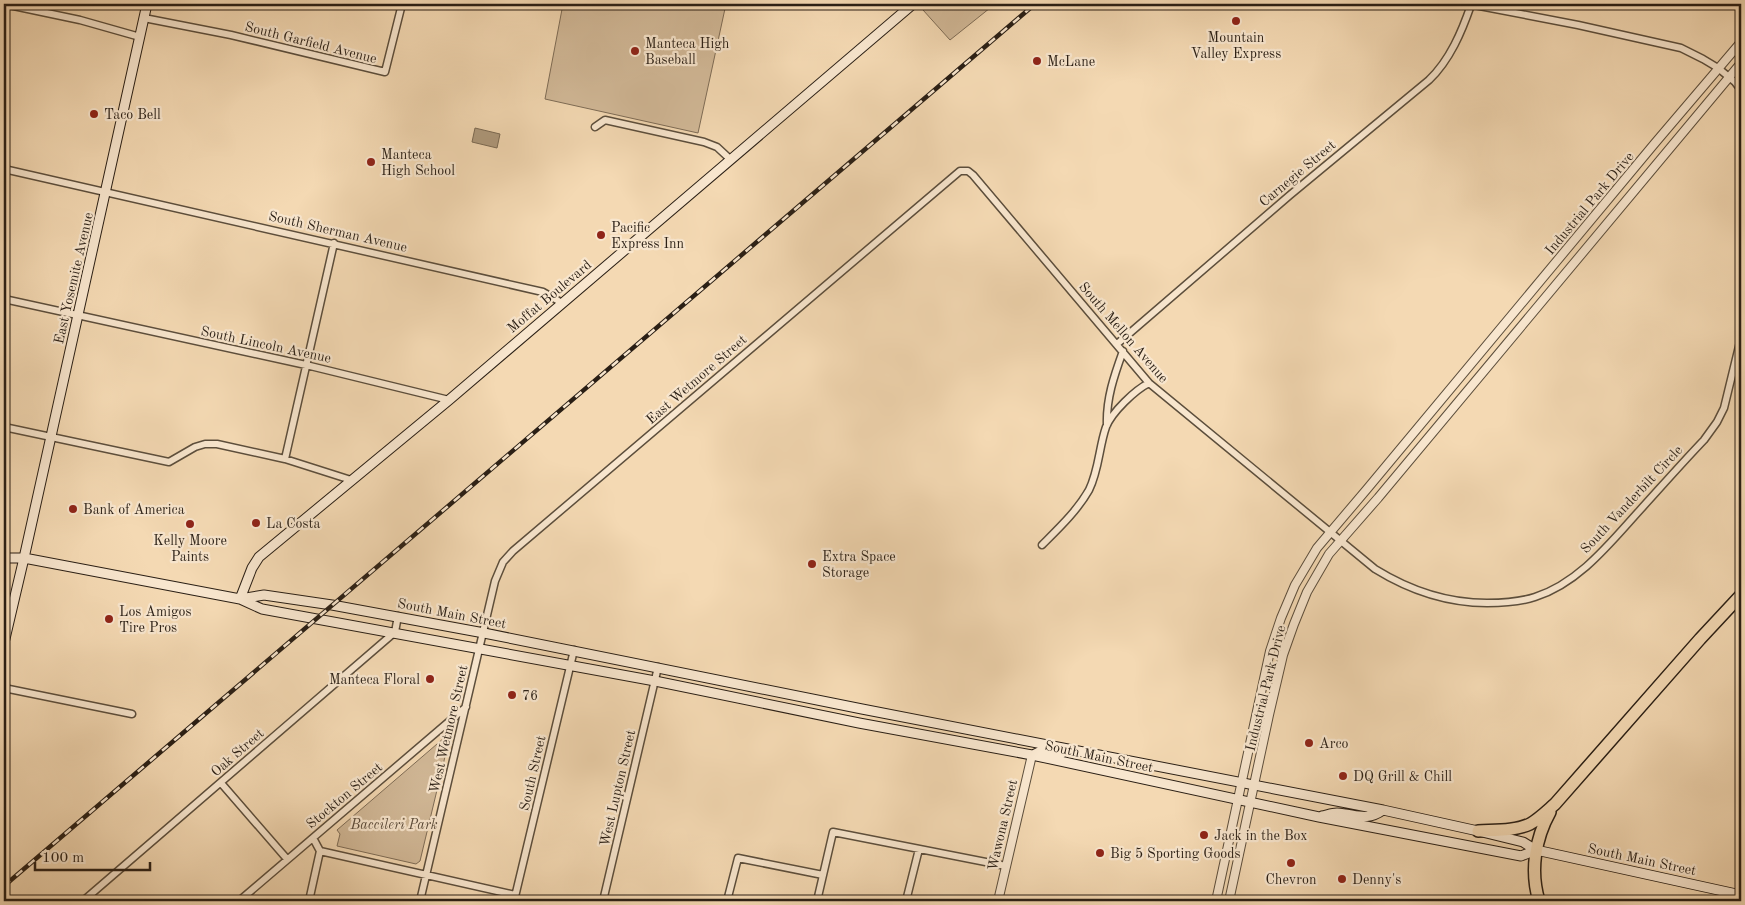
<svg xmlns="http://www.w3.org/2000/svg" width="1745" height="905" viewBox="0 0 1745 905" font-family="'Old Standard TT',serif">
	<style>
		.green { fill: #d2b998; stroke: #7e6c56 }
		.water { fill: #af9a7d; stroke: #7a6953 }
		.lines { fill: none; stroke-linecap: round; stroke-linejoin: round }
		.minor-casing { stroke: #5c4e3c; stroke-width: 9 }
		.tertiary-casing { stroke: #5c4e3c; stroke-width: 10 }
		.secondary-casing { stroke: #2a1f15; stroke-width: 11 }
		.motorway-casing { stroke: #2a1f15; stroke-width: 14 }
		.minor { stroke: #f8e6ce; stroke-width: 6 }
		.tertiary { stroke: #f8e6ce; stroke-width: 8 }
		.secondary { stroke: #f8e6ce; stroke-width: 9 }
		.motorway { stroke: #f4d9b3; stroke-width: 11 }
		.rail-casing { stroke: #2a1f15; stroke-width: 4.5 }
		.rail { stroke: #f8e6ce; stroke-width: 2.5; stroke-dasharray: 8; stroke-linecap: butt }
		.poi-dot { fill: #8f2418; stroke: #f8e6ce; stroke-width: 2 }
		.labels { text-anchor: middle; stroke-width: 4.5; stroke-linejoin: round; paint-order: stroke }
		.poi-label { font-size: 14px; fill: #2a1f15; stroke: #f8e6ce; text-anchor: start }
		.street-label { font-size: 14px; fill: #2a1f15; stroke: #f8e6ce }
		.park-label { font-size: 14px; font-style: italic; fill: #5c4d3c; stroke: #f8e6ce }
	</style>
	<rect width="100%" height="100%" fill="#f4d9b3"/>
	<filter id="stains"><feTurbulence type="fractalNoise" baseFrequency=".004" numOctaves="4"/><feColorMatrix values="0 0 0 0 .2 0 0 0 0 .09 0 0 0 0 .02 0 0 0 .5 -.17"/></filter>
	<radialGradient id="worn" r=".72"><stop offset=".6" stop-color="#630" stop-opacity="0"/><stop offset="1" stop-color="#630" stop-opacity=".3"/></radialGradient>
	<path class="green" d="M563 4H726L698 133 545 99Z
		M930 4H995L950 40 923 10Z
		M444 738 449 740 420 861 416 864 337 846 340 834 337 830Z"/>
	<path class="water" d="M475 128 500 134 497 148 472 142Z"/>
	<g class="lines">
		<defs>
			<path id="minor" d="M4 4 80 20 140 37
				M1469 4 1578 25 1681 48 1703 59 1718 68 1735 82 1741 90
				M144 18 231 35 385 72 402 4
				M595 127 605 120 704 142 717 147 731 160
				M4 169 543 292 562 303
				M4 299 306 365 449 400
				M1117 344 1290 195 1429 80C1450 60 1462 31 1471 5
				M1107 425C1106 399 1114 376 1123 351
				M4 427 169 462 195 447 205 444H217L285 459 351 480
				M285 459 334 243
				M1042 545C1059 528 1077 511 1089 490 1099 470 1099 447 1106 427 1112 412 1135 390 1149 383
				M4 688 132 714
				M221 783 287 859
				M313 838 320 851 515 895
				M83 901 395 632 398 616
				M239 901 466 707
				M309 901 320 851
				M420 901 495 581 503 562 513 551 960 171H968L973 175 1149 383 1375 569C1409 590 1447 603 1487 603 1503 603 1520 602 1535 597 1579 583 1610 543 1640 510 1661 487 1682 463 1704 440L1717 422 1724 408 1741 338
				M514 901 574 650
				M603 901 658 667
				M727 901 738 858 823 875
				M817 901 833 832 1006 866
				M906 901 919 849"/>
			<path id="tertiary" d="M998 901 1032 755
				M1216 901 1270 651 1281 618 1295 585 1317 548 1367 489 1655 143 1741 42
				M1229 901 1269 715 1283 655 1294 624 1307 592 1329 554 1378 498 1741 63"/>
			<path id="secondary" d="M4 558H24L240 599 262 609 655 681 859 723 1032 755 1319 817 1521 856 1536 850
				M240 599 264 595 332 605 484 633 862 709 1383 810 1478 831 1523 842 1536 850 1741 895
				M240 599 252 568 259 557 449 400 913 4
				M4 643 24 558 147 4
				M1033 755 1039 752 1062 753
				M1322 816C1327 815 1332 813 1337 813 1356 814 1366 822 1383 810"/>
			<path id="motorway" d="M1478 831C1495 830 1515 831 1530 824 1539 819 1547 811 1555 804L1700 639 1741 595
				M1539 901C1530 871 1535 839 1550 812"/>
		</defs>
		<use href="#minor" class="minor-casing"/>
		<use href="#tertiary" class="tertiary-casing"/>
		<use href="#secondary" class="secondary-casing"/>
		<use href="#motorway" class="motorway-casing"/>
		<use href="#minor" class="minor"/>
		<use href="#tertiary" class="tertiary"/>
		<use href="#secondary" class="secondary"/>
		<use href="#motorway" class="motorway"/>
		<defs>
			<path id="rail" d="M4 886 1035 4"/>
		</defs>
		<use href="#rail" class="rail-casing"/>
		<use href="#rail" class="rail"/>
	</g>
	<g class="poi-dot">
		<circle cx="1236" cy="21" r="5"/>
		<circle cx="635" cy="51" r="5"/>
		<circle cx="1037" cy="61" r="5"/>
		<circle cx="94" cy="114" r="5"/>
		<circle cx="371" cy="162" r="5"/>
		<circle cx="601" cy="235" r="5"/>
		<circle cx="73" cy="509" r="5"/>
		<circle cx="256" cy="523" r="5"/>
		<circle cx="190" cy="524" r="5"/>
		<circle cx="812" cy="564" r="5"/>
		<circle cx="109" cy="619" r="5"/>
		<circle cx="430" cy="679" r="5"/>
		<circle cx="512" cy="695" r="5"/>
		<circle cx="1309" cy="743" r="5"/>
		<circle cx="1343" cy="776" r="5"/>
		<circle cx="1204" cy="835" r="5"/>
		<circle cx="1100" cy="853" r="5"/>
		<circle cx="1291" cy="863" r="5"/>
		<circle cx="1342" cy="879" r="5"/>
	</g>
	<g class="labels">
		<g class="poi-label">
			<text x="1236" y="42" text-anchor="middle">Mountain<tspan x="1236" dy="16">Valley Express</tspan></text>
			<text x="645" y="48">Manteca High<tspan x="645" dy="16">Baseball</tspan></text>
			<text x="1047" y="66">McLane</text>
			<text x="104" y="119">Taco Bell</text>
			<text x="381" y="159">Manteca<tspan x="381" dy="16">High School</tspan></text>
			<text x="611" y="232">Pacific<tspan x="611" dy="16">Express Inn</tspan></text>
			<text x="83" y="514">Bank of America</text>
			<text x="266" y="528">La Costa</text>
			<text x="190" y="545" text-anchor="middle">Kelly Moore<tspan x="190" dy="16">Paints</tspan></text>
			<text x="822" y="561">Extra Space<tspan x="822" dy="16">Storage</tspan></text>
			<text x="119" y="616">Los Amigos<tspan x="119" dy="16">Tire Pros</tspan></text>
			<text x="420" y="684" text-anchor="end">Manteca Floral</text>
			<text x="522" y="700">76</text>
			<text x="1319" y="748">Arco</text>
			<text x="1353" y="781">DQ Grill &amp; Chill</text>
			<text x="1214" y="840">Jack in the Box</text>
			<text x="1110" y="858">Big 5 Sporting Goods</text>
			<text x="1291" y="884" text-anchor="middle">Chevron</text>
			<text x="1352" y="884">Denny's</text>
		</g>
		<g class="street-label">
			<text transform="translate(311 42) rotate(14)" y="5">South Garfield Avenue</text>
			<text transform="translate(1297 173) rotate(-40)" y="5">Carnegie Street</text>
			<text transform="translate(1589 203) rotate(-50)" y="5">Industrial Park Drive</text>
			<text transform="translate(338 231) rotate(13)" y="5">South Sherman Avenue</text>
			<text transform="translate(73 278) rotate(-77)" y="5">East Yosemite Avenue</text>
			<text transform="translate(549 296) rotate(-40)" y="5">Moffat Boulevard</text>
			<text transform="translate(1124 332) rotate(49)" y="5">South Mellon Avenue</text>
			<text transform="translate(266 344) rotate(12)" y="5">South Lincoln Avenue</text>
			<text transform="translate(696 379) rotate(-41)" y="5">East Wetmore Street</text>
			<text transform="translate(1631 499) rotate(-47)" y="5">South Vanderbilt Circle</text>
			<text transform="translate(452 613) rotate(11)" y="5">South Main Street</text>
			<text transform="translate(1265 688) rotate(-76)" y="5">Industrial Park Drive</text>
			<text transform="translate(448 729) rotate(-77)" y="5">West Wetmore Street</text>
			<text transform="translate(237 752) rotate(-41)" y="5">Oak Street</text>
			<text transform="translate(1099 756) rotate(12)" y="5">South Main Street</text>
			<text transform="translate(532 773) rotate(-77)" y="5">South Street</text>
			<text transform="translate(617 788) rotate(-77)" y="5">West Lupton Street</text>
			<text transform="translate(344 795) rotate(-40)" y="5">Stockton Street</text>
			<text transform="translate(1002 825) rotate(-77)" y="5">Wawona Street</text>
			<text transform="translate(1642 859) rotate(12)" y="5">South Main Street</text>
		</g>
		<g class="park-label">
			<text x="394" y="829">Baccileri Park</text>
		</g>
	</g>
	<rect width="1745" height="905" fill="none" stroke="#f4d9b3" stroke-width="20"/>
	<rect x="5" y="5" width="1735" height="895" fill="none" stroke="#2a1f15" stroke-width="2.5"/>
	<rect x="10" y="10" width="1725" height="885" fill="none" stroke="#2a1f15"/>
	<path d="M35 862v8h115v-8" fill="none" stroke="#2a1f15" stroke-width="2.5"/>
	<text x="42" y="862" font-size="15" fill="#2a1f15" stroke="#f8e6ce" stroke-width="4" paint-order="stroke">100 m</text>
	<rect width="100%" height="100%" filter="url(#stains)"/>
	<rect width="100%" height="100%" fill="url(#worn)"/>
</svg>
